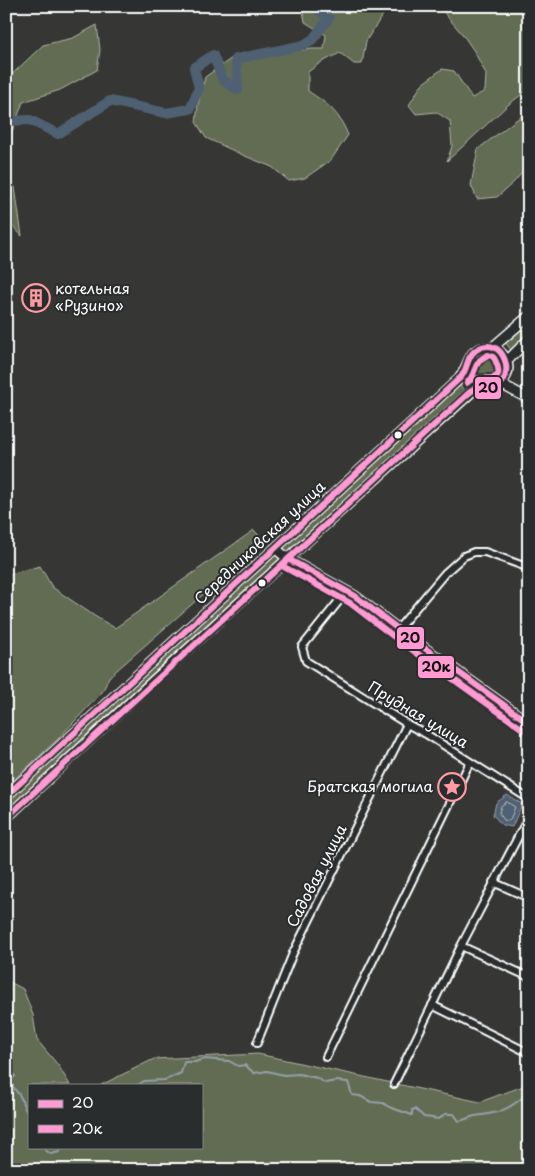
<svg xmlns="http://www.w3.org/2000/svg" width="535" height="1176" viewBox="0 0 535 1176" font-family="'Playpen Sans',sans-serif">
	<style>
		.green { fill: #626c52; stroke: #b0b6a8 }
		.water { fill: #4f6172; stroke: #95a0aa }
		.lines { fill: none; stroke-linecap: round; stroke-linejoin: round }
		.shore { stroke: #b9c0c7; stroke-width: 1 }
		.stream { stroke: #95a0aa; stroke-width: 2 }
		.river { stroke: #4f6172; stroke-width: 10 }
		.street-casing { stroke: #fff; stroke-width: 10 }
		.secondary-casing { stroke: #fff; stroke-width: 12 }
		.street { stroke: #2a2d2e; stroke-width: 6 }
		.secondary { stroke: #2a2d2e; stroke-width: 9 }
		.bus-1-casing { stroke: #2a2d2e; stroke-width: 10 }
		.bus-2-casing { stroke: #2a2d2e; stroke-width: 10 }
		.bus-1 { stroke: #ff9ad2; stroke-width: 6 }
		.bus-2 { stroke: #ff9ad2; stroke-width: 6 }
		.bus-dot { fill: #fff; stroke: #2a2d2e; stroke-width: 2 }
		.labels { text-anchor: middle; stroke-width: 4; stroke-linejoin: round; paint-order: stroke }
		.poi-label { font-size: 15px; fill: #fff; stroke: #2a2d2e; text-anchor: start }
		.street-label { font-size: 15px; fill: #fff; stroke: #2a2d2e }
		.line-badge { stroke: #2a2d2e; stroke-width: 2 }
		.pale-badge-label { font-size: 14px; text-anchor: middle; font-weight: bold; fill: #111 }
	</style>
	<rect width="100%" height="100%" fill="#363634"/>
	<filter id="ink" filterUnits="userSpaceOnUse"><feTurbulence type="fractalNoise" baseFrequency=".02" numOctaves="2"/><feDisplacementMap in="SourceGraphic" scale="10" xChannelSelector="R" yChannelSelector="G"/><feConvolveMatrix kernelMatrix="1 2 1 2 8 2 1 2 1" color-interpolation-filters="sRGB"/></filter>
	<g filter="url(#ink)">
		<path class="green" d="M302 6H391L384 13 366 41 362 64H354L340 53 320 63 308 72V91C329 105 338 111 348 135L331 160 305 178 289 181 272 167 245 156 206 138 196 122 198 105 205 77 232 58 312 49H324L326 35 305 22Z
			M440 6H526L529 8V89L509 104 447 161 452 146 450 121 436 112 416 114 409 105 422 84 442 69 454 71 472 98 485 91 486 74 474 51 463 35 445 14Z
			M97 25 100 50 97 70 60 90 23 102 6 147V80L43 45 73 38Z
			M529 110 527 167 514 182 497 197 477 199 471 185 478 149Z
			M6 178 15 187 22 236 6 219Z
			M529 321V334L511 350 505 342Z
			M484 349 498 353 506 369 500 382 483 387 469 375 468 364Z
			M459 384 466 392 6 815V801Z
			M254 530 264 541 109 677 103 691 59 738 6 787V575L40 566 52 587 96 617 115 628Z
			M6 980 23 989 33 1015 37 1040 58 1065 70 1085H29V1147H201V1085H101L154 1059 258 1054 480 1102 529 1084V1170H6Z"/>
		<path class="water" d="M507 795 522 804 512 827 502 825 493 815 496 803Z"/>
		<g class="lines">
			<path class="shore" d="M507 802 515 807 510 820 507 821 504 820 499 813 501 806Z"/>
			<path class="stream" d="M6 1070 15 1076 11 1081C12 1088 16 1090 20 1096 24 1103 22 1107 29 1115
				M138 1085 144 1081 165 1080 181 1073 184 1062H195L204 1059 229 1061 238 1066 245 1065 254 1073 267 1071 284 1075 299 1074 317 1078 325 1083 336 1081 348 1082 352 1095 360 1096 371 1102 383 1103 389 1107 412 1115V1110L415 1109 424 1117 439 1119 445 1114H454L459 1121C465 1120 470 1117 475 1116 500 1113 509 1110 529 1092
				M45 1147V1150L51 1154 59 1152 63 1147"/>
			<path class="river" d="M6 121 30 120 58 134 110 101 166 113 190 109 199 88 194 68 213 55 223 80 238 90 236 59 304 45 313 39 329 18 313 6"/>
			<defs>
				<path id="street" d="M347 591 302 647 306 661 407 724 426 734 529 799
					M398 629 445 573 464 556 474 552H485L529 568
					M493 882 529 898
					M461 946 529 977
					M432 1005 529 1053
					M257 1043 293 953 407 724
					M326 1057 470 762
					M394 1084 461 946 529 816"/>
				<path id="secondary" d="M507 361 529 339
					M465 373C484 412 532 369 493 347
					M501 384 529 399
					M275 548 288 559 355 596 398 629 529 723
					M6 796 458 380C472 366 464 346 493 347L529 316
					M6 818 153 681 477 387"/>
			</defs>
			<use href="#street" class="street-casing"/>
			<use href="#secondary" class="secondary-casing"/>
			<use href="#street" class="street"/>
			<use href="#secondary" class="secondary"/>
			<defs>
				<path id="bus-1" d="M288 559 355 596 398 629 529 723
					M6 796 461 377C468 369 466 357 476 350 505 332 518 382 493 388 488 389 482 387 477 387L469 393 6 818"/>
				<path id="bus-2" d="M488 355C493 356 494 357 496 362 506 385 483 376 474 379 472 379 468 382 467 383 478 372 472 362 488 355Z
					M284 567 350 603 393 636 524 730"/>
			</defs>
			<use href="#bus-1" class="bus-1-casing"/>
			<use href="#bus-2" class="bus-2-casing"/>
			<use href="#bus-1" class="bus-1"/>
			<use href="#bus-2" class="bus-2"/>
		</g>
	</g>
	<defs>
		<symbol id="building-ring" viewBox="-11 -11 22 22"><circle r="9.5" fill="#2a2d2e" stroke="#ff9aa2" stroke-width="1.5"/><path d="M-4-6H4V6H1V3H-1V6H-4ZM-2.5-4.3h1.7v1.8h-1.7ZM.8-4.3h1.7v1.8H.8ZM-2.5-1h1.7V.8h-1.7ZM.8-1h1.7V.8H.8Z" fill="#ff9aa2"/></symbol>
		<symbol id="sight-ring" viewBox="-11 -11 22 22"><circle r="9.5" fill="#2a2d2e" stroke="#ff9aa2" stroke-width="1.5"/><path d="M0-6L1.8-2.2L6-1.7L2.9 1.2L3.7 5.4L0 3.3L-3.7 5.4L-2.9 1.2L-6-1.7L-1.8-2.2Z" fill="#ff9aa2"/></symbol>
	</defs>
	<g fill-rule="evenodd">
		<use href="#building-ring" x="20" y="282" width="32" height="32"/>
		<use href="#sight-ring" x="436" y="771" width="32" height="32"/>
	</g>
	<g class="bus-dot">
		<circle cx="398" cy="435" r="4.5"/>
		<circle cx="262" cy="583" r="4.5"/>
	</g>
	<g class="labels">
		<g class="poi-label">
			<text x="55" y="294">котельная<tspan x="55" dy="17">«Рузино»</tspan></text>
			<text x="433" y="792" text-anchor="end">Братская могила</text>
		</g>
		<g class="street-label">
			<text transform="translate(260 543) rotate(-43)" y="5">Середниковская улица</text>
			<text transform="translate(418 715) rotate(31)" y="5">Прудная улица</text>
			<text transform="translate(317 876) rotate(-63)" y="5">Садовая улица</text>
		</g>
	</g>
	<g class="line-badge">
		<rect x="474" y="376" width="28" height="24" rx="5" fill="#ff9ad2"/>
		<rect x="396" y="626" width="29" height="24" rx="5" fill="#ff9ad2"/>
		<rect x="417" y="655" width="38" height="24" rx="5" fill="#ff9ad2"/>
	</g>
	<g class="pale-badge-label">
		<text x="488" y="393">20</text>
		<text x="410" y="643">20</text>
		<text x="436" y="672">20к</text>
	</g>
	<rect width="535" height="1176" fill="none" stroke="#2a2d2e" stroke-width="25"/>
	<rect x="12" y="12" width="510" height="1151" fill="none" stroke="#fff" stroke-width="2" filter="url(#ink)"/>
	<rect x="28" y="1084" width="175" height="65" fill="#2a2d2e" stroke="#7f8182"/>
	<rect x="38" y="1100" width="25" height="8" fill="#ff9ad2" stroke="#7f8182"/>
	<text x="72" y="1108" font-size="15" fill="#ffffff">20</text>
	<rect x="38" y="1125" width="25" height="8" fill="#ff9ad2" stroke="#7f8182"/>
	<text x="72" y="1134" font-size="15" fill="#ffffff">20к</text>
</svg>
